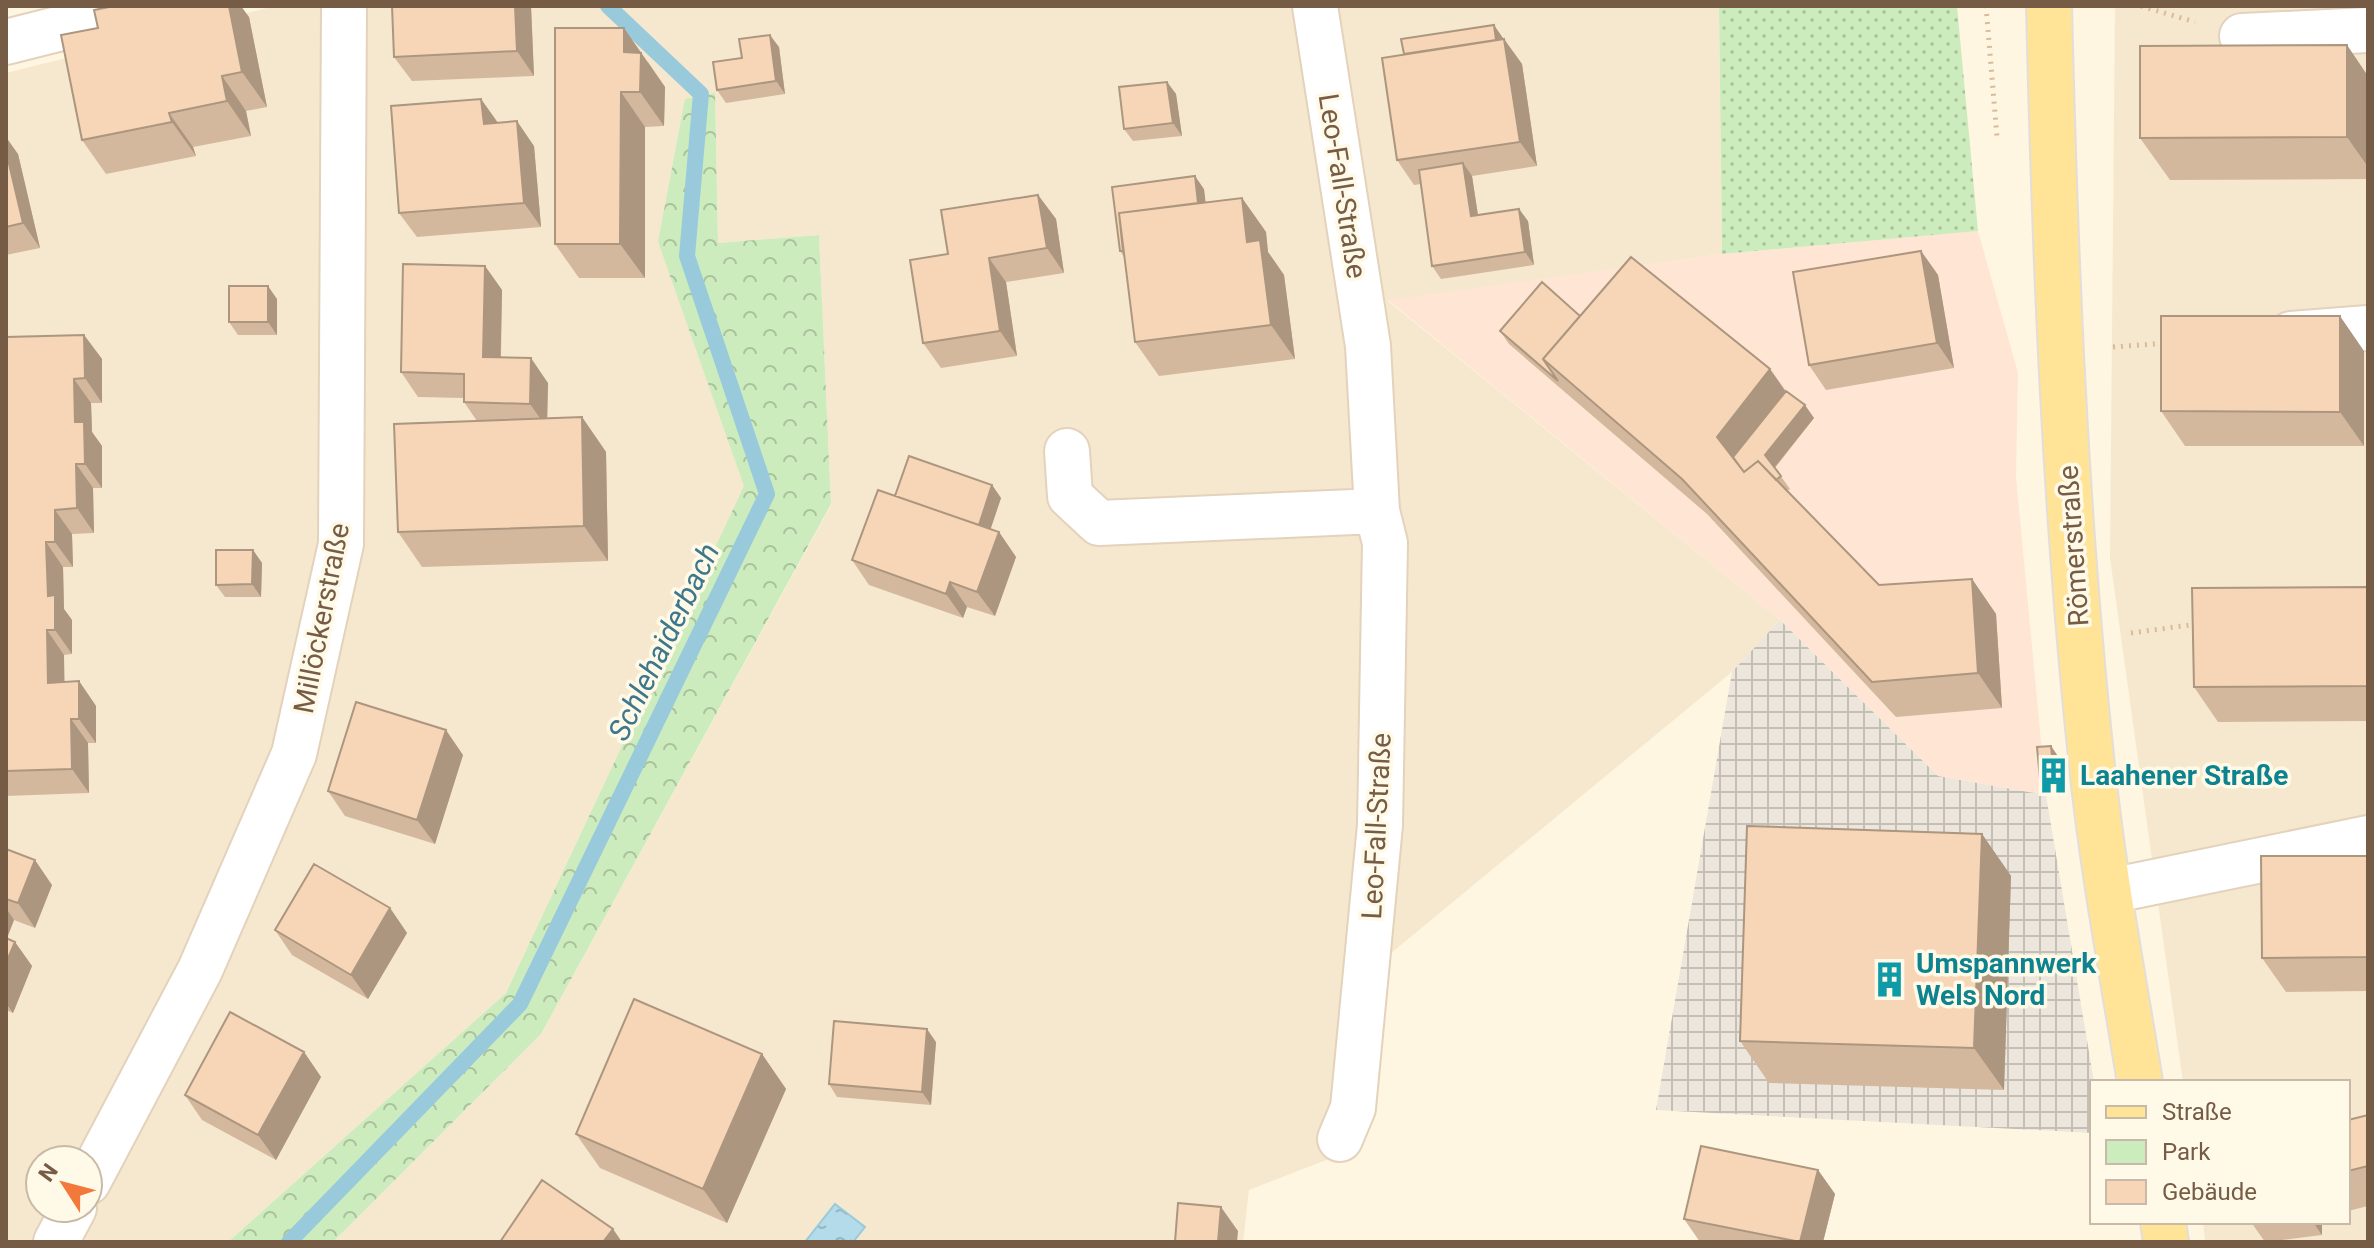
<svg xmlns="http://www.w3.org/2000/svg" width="2374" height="1248" viewBox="0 0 2374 1248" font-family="Roboto,sans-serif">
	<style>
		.residential { fill: #f6e8ce; fill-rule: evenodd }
		.commercial { fill: #ffe5d3 }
		.industrial { fill: url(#industrial-grid) }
		.green { fill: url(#green-dots) }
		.forest { fill: url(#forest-crowns) }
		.water { fill: url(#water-ripples); stroke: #99cadc; stroke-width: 2 }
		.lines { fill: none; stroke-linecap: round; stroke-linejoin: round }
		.stream { stroke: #99cadc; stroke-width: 16 }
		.minor-casing { stroke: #e3d2bc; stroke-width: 48 }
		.major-casing { stroke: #e4deda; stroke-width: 48 }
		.path { stroke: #daba99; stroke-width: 5; stroke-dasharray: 2 6; stroke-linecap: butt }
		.minor { stroke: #fff; stroke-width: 44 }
		.major { stroke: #ffe396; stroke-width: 44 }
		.wall { fill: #d4b89d }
		.shaded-wall { fill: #ac967f }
		.building { fill: #f6d6b6; stroke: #ac967f; stroke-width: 2 }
		.labels { text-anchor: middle; stroke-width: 7; stroke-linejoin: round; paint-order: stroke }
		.street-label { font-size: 28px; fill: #775c45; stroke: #fff9e8 }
		.culture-label { font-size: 28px; font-weight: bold; fill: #0d838f; stroke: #fff9e8; text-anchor: start }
		.water-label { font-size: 30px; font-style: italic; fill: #3d778c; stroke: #fff9e8 }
	</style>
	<defs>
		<pattern id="industrial-grid" width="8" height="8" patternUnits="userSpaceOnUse" patternTransform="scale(2)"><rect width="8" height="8" fill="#ece6dc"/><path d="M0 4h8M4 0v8" fill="none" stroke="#c4beb4"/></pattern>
		<pattern id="green-dots" width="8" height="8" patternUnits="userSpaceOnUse" patternTransform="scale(2)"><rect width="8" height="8" fill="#ccecbe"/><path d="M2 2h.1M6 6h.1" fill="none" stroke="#aac29c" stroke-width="1.8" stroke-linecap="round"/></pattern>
		<pattern id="forest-crowns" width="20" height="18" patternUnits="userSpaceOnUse" patternTransform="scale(2)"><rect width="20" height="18" fill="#ccecbe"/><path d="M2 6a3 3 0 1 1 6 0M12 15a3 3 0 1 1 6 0" fill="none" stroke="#aac29c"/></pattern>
		<pattern id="water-ripples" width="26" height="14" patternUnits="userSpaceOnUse" patternTransform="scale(2)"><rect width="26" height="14" fill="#b3dbe9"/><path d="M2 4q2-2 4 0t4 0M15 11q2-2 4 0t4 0" fill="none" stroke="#96b5bf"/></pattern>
	</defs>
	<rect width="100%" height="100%" fill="#fef6e0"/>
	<path class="residential" d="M275 6H1719L1722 254 1388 301 1780 620 1732 672 1385 958 1347 1152 1249 1190 1243 1242H333L541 1034 831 505 819 235 718 243 715 94 658 242 745 486 506 993 228 1242H88L83 1237 79 1242H6V73ZM40 1160H88V1208H40Z
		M2115 6H2368V1242H2205L2203 1222H2348V1082H2183L2110 558Z"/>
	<path class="commercial" d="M1978 231 2018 373 2016 477 2046 795 1938 776 1780 620 1388 300 1722 254Z"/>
	<path class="industrial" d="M1780 620 1938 776 2046 795 2094 1082H2092V1133L1656 1110 1732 672Z"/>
	<path class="green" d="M1719 6H1957L1978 231 1722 254Z"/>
	<path class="forest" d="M715 93 718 243 819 235 831 504 541 1034 333 1242H228L506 993 744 486 658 242 685 99Z"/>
	<path class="water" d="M835 1204 865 1227 853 1242H805Z"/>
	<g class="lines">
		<path class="stream" d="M289 1242 520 1004 767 494 687 256 701 94 608 6"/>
		<defs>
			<path id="minor" d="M1315 6 1368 346 1377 511 1385 543 1380 825 1353 1108 1340 1139
				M2242 36 2368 30
				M6 42 149 6
				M2291 334 2368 328
				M1067 451 1070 496 1099 523 1377 511
				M2110 891 2368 838
				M88 1182 200 970 294 754 341 544 344 6
				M56 1242 74 1208"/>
			<path id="major" d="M2049 6C2055 260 2065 513 2092 766 2103 872 2123 977 2140 1082
				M2163 1222 2166 1242"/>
		</defs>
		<use href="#minor" class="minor-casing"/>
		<use href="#major" class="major-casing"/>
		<path class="path" d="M1986 6 1997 137
			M2141 6 2195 22
			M2113 347 2167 343
			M2131 633 2197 624"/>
		<use href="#minor" class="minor"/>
		<use href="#major" class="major"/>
	</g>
	<path class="wall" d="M392 6H531L534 76 412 81 394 57Z
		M249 17 267 107 246 111 251 136 193 147 196 156 106 174 82 140Z
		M555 28 648 62 665 87 664 126 645 127V278H579L555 244Z
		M1503 38 1522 64 1537 166 1472 176 1478 215 1528 221 1534 265 1441 279 1432 266 1421 184 1414 185 1397 160Z
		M779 47 785 94 726 103 717 90 742 58Z
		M2368 76V179L2170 180 2140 138Z
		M1167 82 1176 94 1182 136 1133 141 1124 129Z
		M481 99 498 123 534 146 541 227 417 237 399 213Z
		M6 151 18 154 40 248 6 255Z
		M1204 189 1205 202 1242 198 1266 232 1268 252 1284 275 1295 359 1159 376 1135 342 1124 257 1120 251Z
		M1038 195 1056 219 1064 273 1006 282 1017 356 941 368 923 343 948 254Z
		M1921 251 1938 275 1954 368 1826 390 1809 365Z
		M485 266 502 290 501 358 548 383 547 418 582 417 606 452 608 561 422 567 398 532 477 421 464 402V398L418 397 401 372Z
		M277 299V335H238L229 322Z
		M1580 316 1770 369 1786 391 1814 418 1775 468 1790 489 1787 491 1879 585 1972 579 1996 614 2002 708 1896 717 1707 514 1509 344 1500 331Z
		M84 335 102 359V403H91L92 432 102 446V488H93L94 533 72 534 73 567H63L64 609 72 620V654L64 655V682L79 681 96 706V743H88L89 793 6 796V337Z
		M2364 351V446H2185L2161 411Z
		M992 485 1001 498 990 529 999 532 1016 557 995 616 967 607 963 618 869 585 852 560 895 496Z
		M253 550 262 563 261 597H225L216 585Z
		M2368 587V721L2218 722 2194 687Z
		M463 755 435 844 345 816 328 791Z
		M2060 759 2062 790 2049 791 2040 779Z
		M1982 834 2011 876 2004 1090 1769 1083 1740 1041Z
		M6 849 52 885 35 928 14 920 7 939 15 942 32 966 13 1013 6 1010Z
		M2368 856V991L2286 992 2262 958Z
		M390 908 407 933 368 999 292 955 275 930Z
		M936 1042 931 1105 837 1097 829 1084Z
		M304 1052 321 1077 276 1160 202 1120 185 1095Z
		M762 1054 786 1089 727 1223 600 1168 576 1134Z
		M2368 1115V1206L2348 1211V1120Z
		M1818 1170 1835 1194 1823 1242H1700L1684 1219Z
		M2251 1222H2322V1235L2265 1242Z"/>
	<path class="shaded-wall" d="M229 6H241L249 17 267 107 242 72Z
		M515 6H531L534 76 517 51Z
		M1494 25 1503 38 1507 66 1498 53Z
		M624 28 665 87 664 126 640 92 624 52Z
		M770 35 779 47 785 94 776 81Z
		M1504 39 1522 64 1537 166 1520 142Z
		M2347 45 2368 76V167L2347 137Z
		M222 76 246 111 251 136 227 101Z
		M1167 82 1176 94 1182 136 1173 123Z
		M621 92 645 127V278L620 244Z
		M481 99 498 123 484 124Z
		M169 113 193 147 196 156 172 122Z
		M517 121 534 146 541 227 524 203Z
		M6 137 18 154 40 248 23 223 6 151Z
		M1463 163 1472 176 1480 229 1471 216Z
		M1195 176 1204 189 1210 239 1201 226Z
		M1038 195 1056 219 1064 273 1047 248Z
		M1242 198 1266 232 1268 252 1284 275 1295 359 1271 325 1247 242Z
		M1519 209 1528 221 1534 265 1525 252Z
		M1921 251 1938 275 1954 368 1937 343Z
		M989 258 1006 282 1017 356 1000 331Z
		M485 266 502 290 500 382 483 357Z
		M268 286 277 299V335L268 322Z
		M2340 316 2364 351V446L2340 412Z
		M84 335 102 359V403L85 378Z
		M531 358 548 383 547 428 530 404Z
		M1770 369 1794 404 1741 470 1717 437Z
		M74 379 91 403 92 432 102 446V488L85 464 75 422Z
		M1805 405 1814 418 1774 468 1765 455Z
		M582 417 606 452 608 561 584 526Z
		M76 464 93 488 94 533 77 508Z
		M992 485 1001 498 985 546 976 533Z
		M55 510 72 534 73 567 55 542Z
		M999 532 1016 557 995 616 977 592Z
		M46 542 63 567 64 609 72 620V654L55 630 48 596Z
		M253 550 262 563 261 597 252 584Z
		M1972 579 1996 614 2002 708 1978 673Z
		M950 582 967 607 963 618 946 594Z
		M47 630 64 655 65 707 48 683Z
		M79 681 96 706V743L79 719Z
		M71 719 88 743 89 793 72 769Z
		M446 730 463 755 435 844 417 820Z
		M2051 746 2060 759 2062 790 2054 777Z
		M1982 834 2011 876 2004 1090 1974 1048Z
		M35 860 52 885 35 928 18 903Z
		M6 908 14 920 6 940Z
		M390 908 407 933 368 999 351 975Z
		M15 942 32 966 13 1013 6 1003V963Z
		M927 1029 936 1042 931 1105 922 1092Z
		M304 1052 321 1077 276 1160 258 1135Z
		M762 1054 786 1089 727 1223 703 1189Z
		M1818 1170 1835 1194 1823 1242H1800Z
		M1221 1207 1238 1231 1237 1242H1218Z
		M2313 1222H2322V1235Z
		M613 1229 622 1242H603Z"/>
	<path class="building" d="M114 6H229L242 72 222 76 227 101 169 113 172 122 82 140 61 35 98 28 94 10Z
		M392 6H515L517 51 394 57Z
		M1494 25 1496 40 1404 54 1401 39Z
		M555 28H624V52L641 53 640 92H621L620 244H555Z
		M770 35 776 81 717 90 713 62 742 58 739 39Z
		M1504 39 1520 142 1397 160 1382 58Z
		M2347 45V137L2140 138V46Z
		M1167 82 1173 123 1124 129 1119 87Z
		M481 99 484 124 517 121 524 203 399 213 391 106Z
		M6 151 23 223 6 227Z
		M1463 163 1471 216 1519 209 1525 252 1432 266 1419 170Z
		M1195 176 1198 203 1119 213 1123 251H1120L1112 187Z
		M1038 195 1047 248 989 258 1000 331 923 343 910 260 948 254 941 210Z
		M1242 198 1247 242 1260 240 1271 325 1135 342 1119 213Z
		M1921 251 1937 343 1809 365 1793 272Z
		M1631 257 1770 369 1717 437 1744 472 1758 461 1879 585 1972 579 1978 673 1872 682 1682 479 1543 359Z
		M403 264 485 266 483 357 531 358 530 404 464 402V374L401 372Z
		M1542 282 1580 316 1543 359 1558 381 1500 331Z
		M229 286H268V322H229Z
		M2161 316H2340V412L2161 411Z
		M84 335 85 378 74 379 75 422H84L85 464H76L77 508 55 510V542H46L48 596 55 595V630H47L48 683 79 681V719H71L72 769 6 771V337Z
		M1786 391 1805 405 1765 455 1781 476 1776 480 1758 461 1744 472 1733 457Z
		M582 417 584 526 398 532 394 424Z
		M909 456 992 485 979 525 895 496Z
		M878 490 999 532 977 592 950 582 946 594 852 560Z
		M216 550H253L252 584 216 585Z
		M2368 587V686L2194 687 2192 588Z
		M356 702 446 730 417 820 328 791Z
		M2051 746 2054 777 2040 779 2037 747Z
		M1747 826 1982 834 1974 1048 1740 1041Z
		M6 849 35 860 18 903 6 899Z
		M2261 856H2368V957L2262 958Z
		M314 864 390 908 351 975 275 930Z
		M6 938 15 942 6 963Z
		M634 999 762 1054 703 1189 576 1134Z
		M230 1012 304 1052 258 1135 185 1095Z
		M834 1021 927 1029 922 1092 829 1084Z
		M2368 1115V1166L2348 1171V1120Z
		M1701 1146 1818 1170 1800 1242 1684 1219Z
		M542 1180 613 1229 603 1242H500Z
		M1178 1203 1221 1207 1218 1242H1175Z"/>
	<defs>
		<symbol id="building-bare" viewBox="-9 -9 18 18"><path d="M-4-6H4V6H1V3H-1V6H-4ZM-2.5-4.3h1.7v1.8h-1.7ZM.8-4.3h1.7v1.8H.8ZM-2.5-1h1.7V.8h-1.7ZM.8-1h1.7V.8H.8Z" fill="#0f9aa8" stroke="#fff9e8" stroke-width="2.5" paint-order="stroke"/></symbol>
	</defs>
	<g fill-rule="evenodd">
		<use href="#building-bare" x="2028" y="750" width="51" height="51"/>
		<use href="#building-bare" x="1864" y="954" width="51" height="51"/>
	</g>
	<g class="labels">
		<g class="street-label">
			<text transform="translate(1343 186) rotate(81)" y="10">Leo-Fall-Straße</text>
			<text transform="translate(2073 546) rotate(-94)" y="10">Römerstraße</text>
			<text transform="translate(321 618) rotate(-79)" y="10">Millöckerstraße</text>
			<text transform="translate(1376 826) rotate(-87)" y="10">Leo-Fall-Straße</text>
		</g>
		<g class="culture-label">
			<text x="2080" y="785">Laahener Straße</text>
			<text x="1916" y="973">Umspannwerk<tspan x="1916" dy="32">Wels Nord</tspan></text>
		</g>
		<g class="water-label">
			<text transform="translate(664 642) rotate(-64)" y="10">Schlehaiderbach</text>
		</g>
	</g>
	<rect width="2374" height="1248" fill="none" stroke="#775c45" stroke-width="16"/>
	<rect x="2090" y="1080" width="260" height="144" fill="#fff9e8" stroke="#c9baa7" stroke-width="2"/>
	<rect x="2106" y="1106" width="40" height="12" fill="#ffe396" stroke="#c9baa7" stroke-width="2"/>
	<text x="2162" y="1120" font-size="24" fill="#775c45">Straße</text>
	<rect x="2106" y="1140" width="40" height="24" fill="#ccecbe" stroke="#c9baa7" stroke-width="2"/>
	<text x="2162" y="1160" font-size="24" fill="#775c45">Park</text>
	<rect x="2106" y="1180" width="40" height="24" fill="#f6d6b6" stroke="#c9baa7" stroke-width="2"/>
	<text x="2162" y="1200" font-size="24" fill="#775c45">Gebäude</text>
	<g transform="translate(64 1184) rotate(306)"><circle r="38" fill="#fff9e8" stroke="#c9baa7" stroke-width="2"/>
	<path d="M0-6L14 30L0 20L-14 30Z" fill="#f3783b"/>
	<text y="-12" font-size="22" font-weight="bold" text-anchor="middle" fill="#775c45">N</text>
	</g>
</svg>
